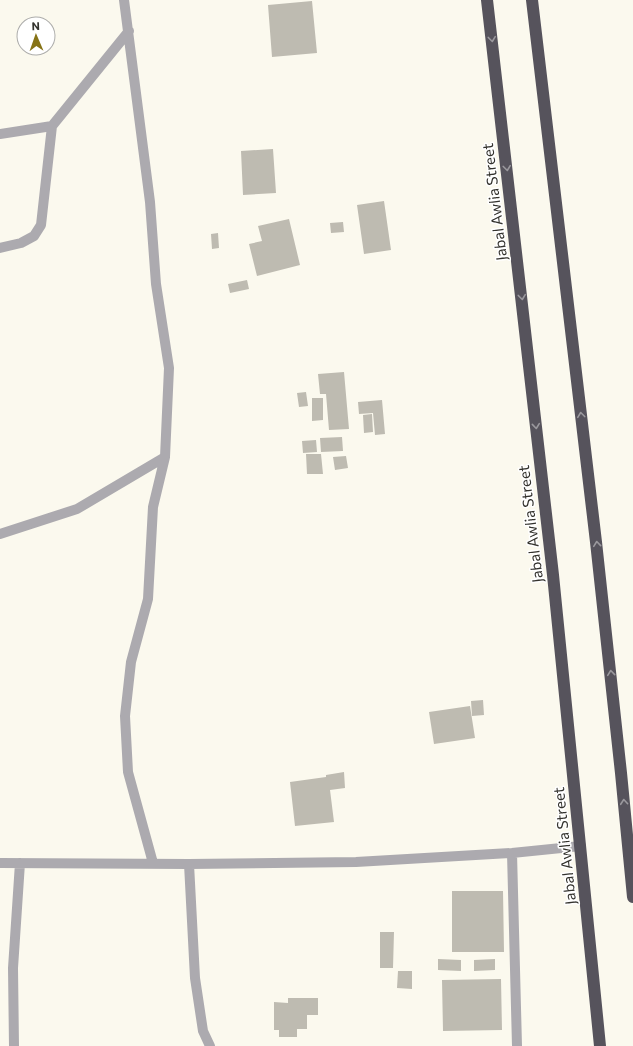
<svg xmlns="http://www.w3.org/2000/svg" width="633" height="1046" viewBox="0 0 633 1046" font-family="Commissioner,sans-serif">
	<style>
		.building { fill: #bebbb1 }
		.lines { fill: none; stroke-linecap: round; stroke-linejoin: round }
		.street { stroke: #acaaaf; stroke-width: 10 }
		.highway { stroke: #56535c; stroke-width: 12 }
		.oneway { stroke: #9a989d }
		.labels { text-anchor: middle; stroke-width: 3; stroke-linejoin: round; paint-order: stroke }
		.street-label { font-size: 15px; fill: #33322d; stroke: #fff }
	</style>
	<rect width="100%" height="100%" fill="#fbf9ee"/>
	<path class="building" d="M312 1 317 53 272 57 268 5Z
		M273 149 276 193 243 195 241 151Z
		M384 201 391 250 364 254 357 205Z
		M289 219 300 265 257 276 249 244 262 241 258 226Z
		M343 222 344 232 331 233 330 223Z
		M218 233 219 248 212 249 211 234Z
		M247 280 249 289 230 293 228 284Z
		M344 372 349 429 329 430 326 394H320L318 374Z
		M306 392 308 406 299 407 297 393Z
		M312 398H323V420L312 421Z
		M382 400 385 434 375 435 373 413 359 414 358 402Z
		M372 414 373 432 364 433 363 415Z
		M342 437 343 451 321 452 320 438Z
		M316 440 317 452 303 453 302 441Z
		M306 454H321L323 474H307Z
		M346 456 348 468 335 470 333 457Z
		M483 700 484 715 472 716 471 701Z
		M470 706 475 738 434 744 429 712Z
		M344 772 345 788 330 790 334 822 295 826 290 782 326 777V775Z
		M452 891H503L504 952H452Z
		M380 932H394L393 968H380Z
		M438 959 461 960V971L438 970Z
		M495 959V970L474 971V960Z
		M398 971H412V989L397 988Z
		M501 979 502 1030 443 1031 442 980Z
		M288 998H318V1015H307V1029H297V1037H279V1030H274V1002L288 1003Z"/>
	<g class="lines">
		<path class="street" d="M124 0 150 202 156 284 169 368 165 457 153 507 148 599 131 662 125 716 128 772 153 863
			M0 134 52 126 129 31
			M0 248 21 243 34 236 41 225 52 126
			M0 534 77 509 165 457
			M512 853 517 1046
			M0 863 189 864 356 862 512 853 581 846
			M189 864 195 978 203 1031 210 1046
			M14 1046 13 968 20 863"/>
		<path class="highway" d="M487 0 553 575 600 1046
			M532 0 596 542 621 773 633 897"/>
	</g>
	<defs><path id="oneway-chevron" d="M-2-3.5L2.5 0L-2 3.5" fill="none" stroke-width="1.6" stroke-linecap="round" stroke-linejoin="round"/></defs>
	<g class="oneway">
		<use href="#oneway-chevron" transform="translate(492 39) rotate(83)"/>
		<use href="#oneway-chevron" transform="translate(507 168) rotate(83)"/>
		<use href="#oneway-chevron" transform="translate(522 297) rotate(83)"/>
		<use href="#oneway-chevron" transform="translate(581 415) rotate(-97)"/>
		<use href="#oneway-chevron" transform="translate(536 426) rotate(84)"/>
		<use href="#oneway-chevron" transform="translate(597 544) rotate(-96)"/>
		<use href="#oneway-chevron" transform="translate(611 673) rotate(-96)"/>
		<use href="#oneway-chevron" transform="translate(624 802) rotate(-95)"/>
	</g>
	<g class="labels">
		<g class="street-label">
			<text transform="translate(495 202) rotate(-97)" y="5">Jabal Awlia Street</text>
			<text transform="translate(531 524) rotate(-97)" y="5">Jabal Awlia Street</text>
			<text transform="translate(565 846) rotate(-96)" y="5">Jabal Awlia Street</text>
		</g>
	</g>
	<g transform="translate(36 36) rotate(358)"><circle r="19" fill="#ffffff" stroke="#adadab"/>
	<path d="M0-3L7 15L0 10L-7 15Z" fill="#867316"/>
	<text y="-6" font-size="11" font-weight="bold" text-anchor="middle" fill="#33322d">N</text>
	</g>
</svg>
